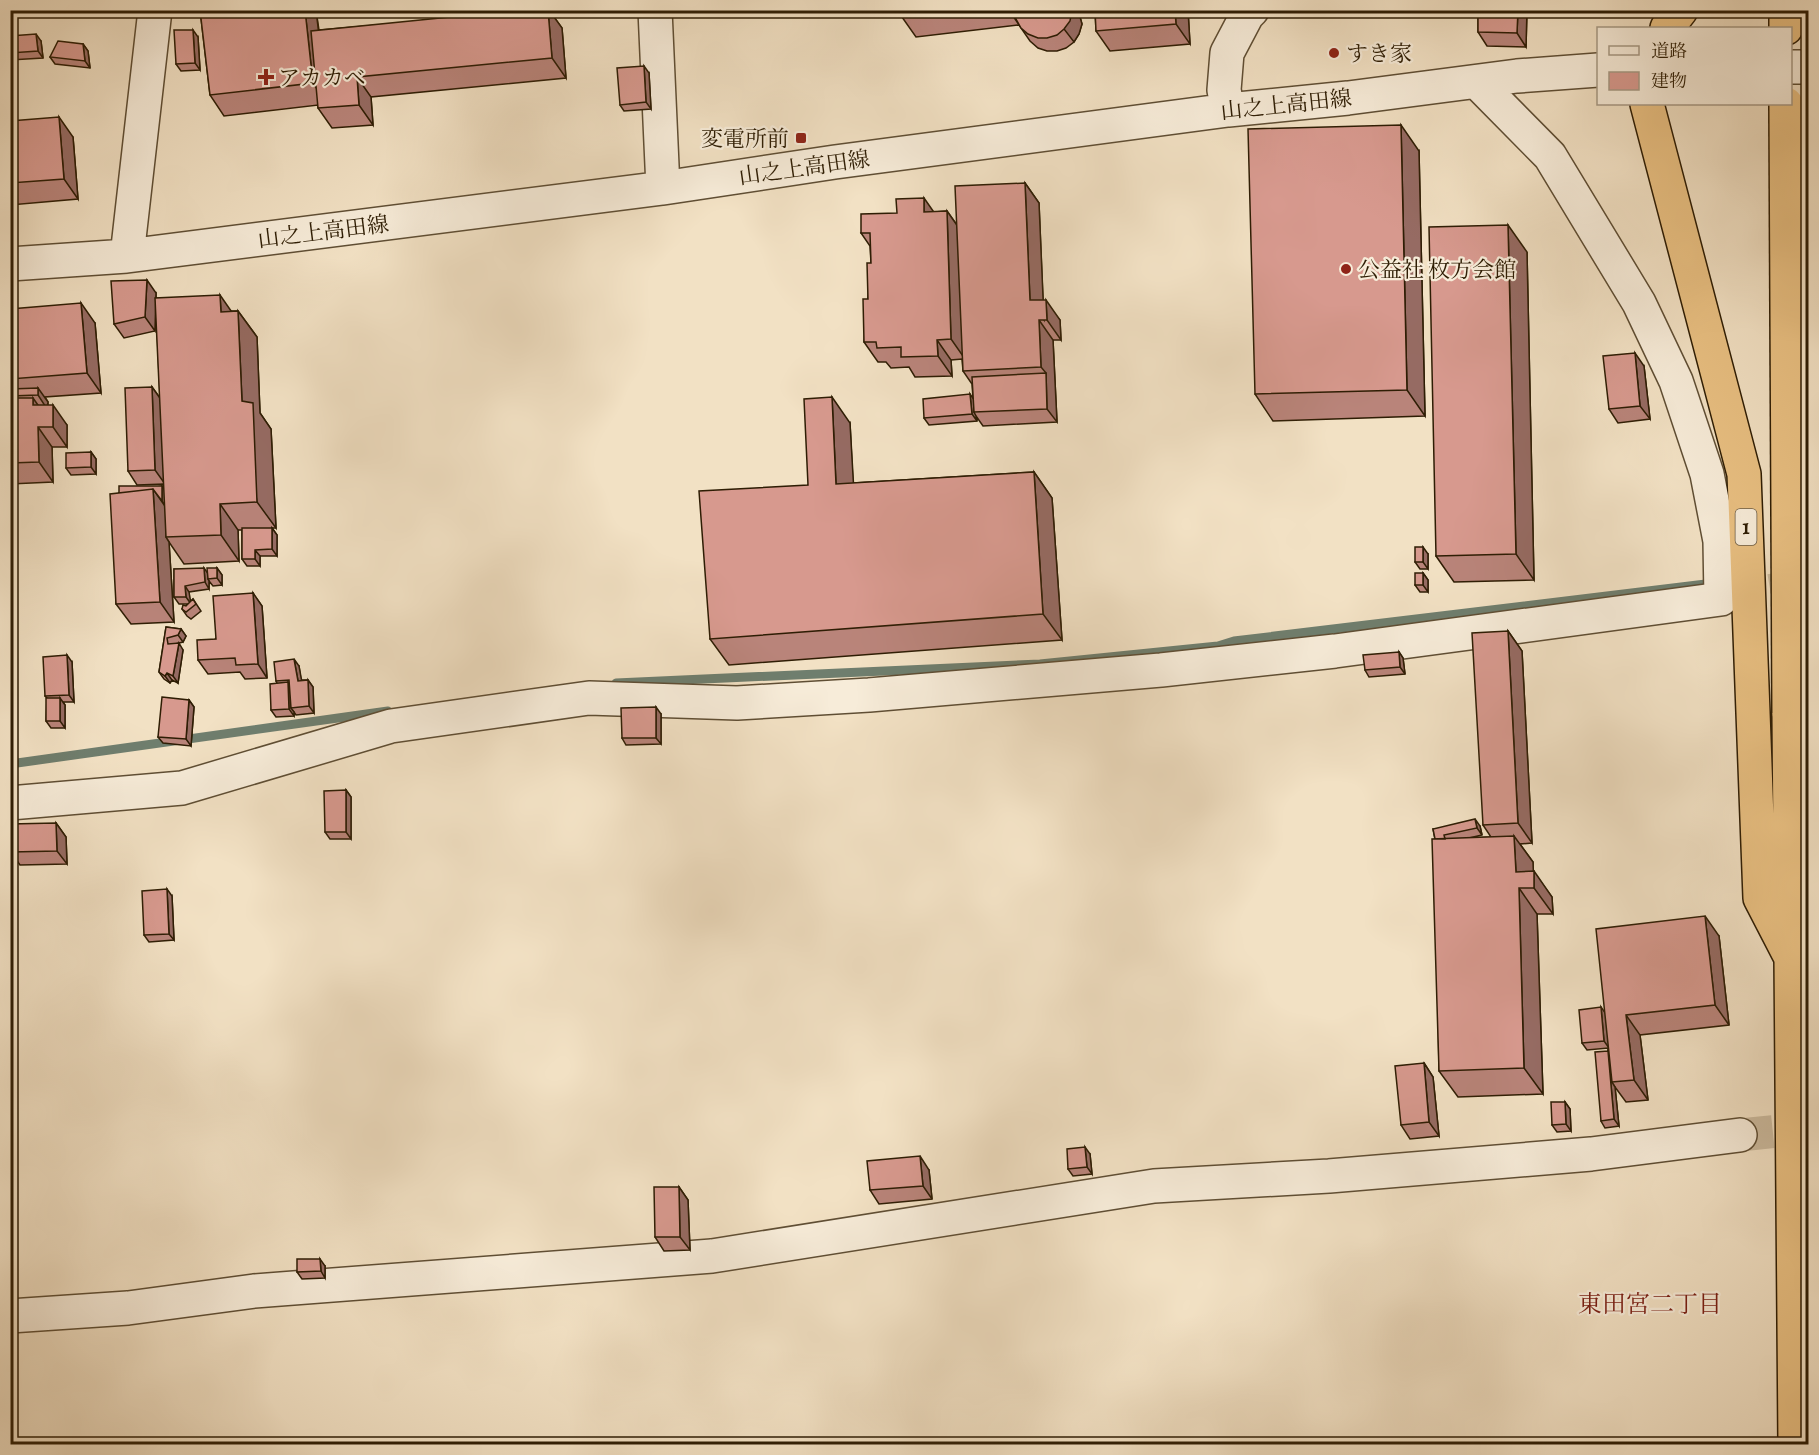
<svg xmlns="http://www.w3.org/2000/svg" width="1819" height="1455" viewBox="0 0 1819 1455" font-family="Alegreya,'Noto Serif JP',serif">
	<style>
		.lines { fill: none; stroke-linecap: round; stroke-linejoin: round }
		.stream { stroke: #6f7e6e; stroke-width: 9 }
		.minor-tunnel { stroke: #cbba9e; stroke-width: 33; stroke-dasharray: 33 16; stroke-linecap: butt }
		.minor-casing { stroke: #5f4e34; stroke-width: 36 }
		.highway-casing { stroke: #2e1d04; stroke-width: 36 }
		.minor { stroke: #f7ecd9; stroke-width: 33 }
		.highway { stroke: #e9c082; stroke-width: 33 }
		.highway-bridge-casing { stroke: #2e1d04; stroke-width: 36; stroke-linecap: butt }
		.highway-bridge { stroke: #e9c082; stroke-width: 33 }
		.wall { fill: #b9847a; stroke: #2e1d04; stroke-width: 1.5 }
		.shaded-wall { fill: #966b63; stroke: #2e1d04; stroke-width: 1.5 }
		.building { fill: #d7998e; stroke: #2e1d04; stroke-width: 1.5 }
		.poi-dot { fill: #8f2418; stroke: #f7ecd9; stroke-width: 2 }
		.labels { text-anchor: middle; stroke-width: 4.5; stroke-linejoin: round; paint-order: stroke }
		.shield { fill: #f7ecd9; stroke: #6a5b44; stroke-width: 1.5 }
		.shield-label { font-size: 21px; font-weight: bold; fill: #2e1d04 }
		.poi-label { font-size: 22px; fill: #2e1d04; stroke: #f7ecd9; text-anchor: start }
		.street-label { font-size: 22px; fill: #2e1d04; stroke: #f7ecd9 }
		.neighbourhood-label { font-size: 24px; fill: #7a1f14; stroke: #f7ecd9 }
	</style>
	<rect width="100%" height="100%" fill="#f2e1c4"/>
	<filter id="stains"><feTurbulence type="fractalNoise" baseFrequency=".00333" numOctaves="4"/><feColorMatrix values="0 0 0 0 .2 0 0 0 0 .09 0 0 0 0 .02 0 0 0 .5 -.17"/></filter>
	<radialGradient id="worn" r=".72"><stop offset=".6" stop-color="#630" stop-opacity="0"/><stop offset="1" stop-color="#630" stop-opacity=".3"/></radialGradient>
	<g class="lines">
		<path class="stream" d="M616 683 1040 664 1218 646 1234 641 1714 583
			M10 764 388 711"/>
		<path class="minor-tunnel" d="M1722 599 1808 584
			M1740 1135 1808 1128"/>
		<defs>
			<path id="minor" d="M655 10 663 188
				M1790 67H1808
				M1228 110 1224 90 1227 53 1247 15 1252 10
				M127 256 155 10
				M10 264 127 256 663 188 835 162 1228 110 1348 98 1517 76 1598 70
				M10 803 182 788 391 726 589 698 737 703 869 695 1161 670 1335 651 1721 599 1720 541 1707 474 1676 381 1639 303 1550 156 1477 82
				M10 1316 128 1308 254 1291 712 1256 1154 1186 1329 1176 1591 1154 1740 1135"/>
			<path id="highway" d="M1786 10V28
				M1667 28 1681 10
				M1647 104 1744 474 1760 898 1790 956
				M1789 713 1795 1444"/>
		</defs>
		<use href="#minor" class="minor-casing"/>
		<use href="#highway" class="highway-casing"/>
		<use href="#minor" class="minor"/>
		<use href="#highway" class="highway"/>
		<defs>
			<path id="highway-bridge" d="M1786 104 1789 713"/>
		</defs>
		<use href="#highway-bridge" class="highway-bridge-casing"/>
		<use href="#highway-bridge" class="highway-bridge"/>
	</g>
	<path class="wall" d="M200 10H316L319 30 549 10 562 28 566 78 371 97 373 125 332 128 318 108V105L224 116 210 95Z
		M897 10H1078L1082 24 1079 34 1074 42 1066 48 1057 51H1047L1038 48 1030 41 1019 25 916 37Z
		M1095 10H1188L1190 44 1110 51 1096 31Z
		M1289 10H1340L1291 14Z
		M1478 10H1527L1526 47 1487 46 1478 32Z
		M10 36 41 41 43 58 10 60Z
		M198 37 200 70 181 71 176 64Z
		M83 44 88 51 90 68 55 64 50 57Z
		M649 73 651 109 624 111 620 105Z
		M10 121 73 137 78 199 10 205Z
		M1419 151 1425 416 1273 421 1255 394Z
		M1025 183 1039 203 1043 300 1060 320 1061 340H1053L1057 422 983 426 976 416 977 421 929 425 924 418 973 398 972 384 963 371 962 359 951 360 952 376 915 377 909 367 891 368 886 362H878L864 342 871 263 870 246 861 233 934 212 947 211 957 225Z
		M1527 252 1534 580 1454 582 1436 556Z
		M156 293V298L231 311H238L257 337 260 413 271 429 276 528H272L277 535V556H260V566H247L242 559V530H238L239 561 184 564 169 542 174 622 131 624 116 604 119 493 162 486 164 489V484L137 485 128 471 152 387 160 398 156 308 155 331 124 338 114 324Z
		M10 309 95 323 101 393 45 397 48 402V405L67 425V447H52L53 482 10 484Z
		M1644 366 1650 419 1618 423 1609 409Z
		M850 423 853 483 1034 472 1052 498 1062 640 729 665 710 639 808 485Z
		M91 452 96 459V474L71 475 66 468Z
		M1428 554V569H1420L1415 562Z
		M217 568 222 575V585L213 586 209 581V589L189 592 190 602 193 599 201 611 191 619 187 616 182 609 188 604H179L174 597V569L207 572Z
		M1423 573 1428 580V592H1420L1415 585Z
		M253 593 262 606 267 678 245 679 240 672 208 674 198 660Z
		M166 627 181 629 186 636 183 642 175 644 183 650 178 683 172 680 170 683 164 679 159 672Z
		M1508 631 1522 651 1532 843 1520 844 1533 862V871L1552 897 1553 914H1537L1543 1094 1458 1097 1439 1071 1435 839 1433 829 1480 826 1482 835 1469 838 1491 837 1483 825Z
		M1399 652 1403 658 1405 674 1369 677 1365 670Z
		M72 662 74 702H63L65 705V728H51L46 721 47 698 45 696Z
		M299 666 301 680H308L313 687 314 713 296 715 294 712V716L276 717 271 710 277 683 276 681Z
		M189 700 194 707 191 746 163 743 158 737Z
		M661 714V744L626 745 622 738Z
		M346 790 351 797V839H330L325 832Z
		M56 823 66 837 67 864 20 865 11 852Z
		M172 896 174 940 149 942 144 935Z
		M1719 936 1729 1025 1640 1035 1648 1100 1626 1102 1615 1087 1619 1126 1605 1128 1601 1121 1608 1048 1587 1050 1582 1043 1605 1012Z
		M1424 1063 1433 1077 1439 1136 1410 1139 1401 1125Z
		M1565 1102 1570 1109 1571 1131 1557 1132 1552 1125Z
		M1090 1154 1092 1174 1073 1176 1068 1169Z
		M929 1170 932 1199 879 1204 870 1190Z
		M679 1187 688 1200 690 1250 664 1251 655 1237Z
		M325 1266V1278L302 1279 297 1272Z"/>
	<path class="shaded-wall" d="M305 10H316L327 104 313 83Z
		M548 10H549L562 28 566 78 552 58Z
		M1009 10H1025L1019 25Z
		M1072 10H1078L1082 24 1079 34 1074 42 1064 29Z
		M1175 10H1188L1190 44 1176 24Z
		M1518 10H1527L1526 47 1517 33Z
		M193 30 198 37 200 70 195 63Z
		M36 34 41 41 43 58 38 51Z
		M83 44 88 51 90 68 85 61Z
		M644 66 649 73 651 109 646 102Z
		M357 77 371 97 373 125 359 105Z
		M59 117 73 137 78 199 64 179Z
		M1401 125 1419 151 1425 416 1407 390Z
		M1025 183 1039 203 1044 320 1030 300Z
		M924 198 938 218 924 212Z
		M947 211 961 231 965 359 951 339Z
		M1508 225 1527 252 1534 580 1516 554Z
		M147 280 156 293 155 331 145 317Z
		M220 295 238 321 221 312Z
		M1046 300 1060 320 1061 340 1047 320Z
		M81 303 95 323 101 393 87 373Z
		M238 311 257 337 260 413 271 429 276 528 257 502 242 401Z
		M1039 320 1053 340 1057 422 1047 409 1046 373 1041 367Z
		M937 340 951 360 952 376 938 356Z
		M1635 353 1644 366 1650 419 1640 406Z
		M152 387 162 401 165 484 155 470Z
		M38 388 48 402 47 409 38 395Z
		M970 394 975 401 974 412 976 416 977 421 972 414Z
		M832 397 850 423 855 510 836 484Z
		M33 398 47 418 33 405Z
		M53 405 67 425V447L53 427Z
		M38 427 52 447 53 482 39 462Z
		M91 452 96 459V474L91 467Z
		M1034 472 1052 498 1062 640 1043 614Z
		M162 486 166 492 167 508 162 501Z
		M153 489 167 509 166 537 169 542 174 622 160 602Z
		M220 504 238 530 239 561 221 535Z
		M272 528 277 535V556L272 549Z
		M1423 547 1428 554V569L1423 562Z
		M255 550 260 556V566L255 559Z
		M204 568 209 575 208 579 209 581V589L205 582Z
		M217 568 222 575V585L217 578Z
		M1423 573 1428 580V592L1423 585Z
		M185 586 189 592 191 604 186 597Z
		M253 593 262 606 267 678 258 664Z
		M181 629 186 636 183 642 178 635Z
		M1508 631 1522 651 1532 843 1518 823Z
		M179 643 183 650 178 683 173 676Z
		M1399 652 1403 658 1405 674 1400 667Z
		M67 655 72 662 74 702 69 695Z
		M294 659 299 666 303 688 298 681Z
		M167 673 172 680 170 683 165 676Z
		M308 680 313 687 314 713 309 706Z
		M288 682 293 689 291 708 294 712V716L289 709Z
		M60 698 65 705V728L60 721Z
		M189 700 194 707 191 746 186 739Z
		M656 707 661 714V744L656 738Z
		M346 790 351 797V839L346 832Z
		M1475 819 1480 826 1482 835 1477 828Z
		M56 823 66 837 67 864 57 851Z
		M1514 836 1533 862 1534 888 1516 872Z
		M1534 871 1552 897 1553 914 1534 888Z
		M1519 888 1537 914 1543 1094 1524 1068Z
		M167 889 172 896 174 940 169 934Z
		M1705 916 1719 936 1729 1025 1715 1005Z
		M1601 1007 1606 1014 1609 1048 1604 1041Z
		M1626 1015 1640 1035 1648 1100 1634 1080Z
		M1608 1051 1612 1082 1615 1087 1619 1126 1614 1119Z
		M1424 1063 1433 1077 1439 1136 1429 1122Z
		M1565 1102 1570 1109 1571 1131 1566 1124Z
		M1085 1147 1090 1154 1092 1174 1087 1167Z
		M920 1156 929 1170 932 1199 923 1186Z
		M679 1187 688 1200 690 1250 680 1237Z
		M320 1259 325 1266V1278L321 1271Z"/>
	<path class="building" d="M200 10H305L313 83 210 95Z
		M521 10H548L552 58 357 77 359 105 318 108 311 31Z
		M1014 10H1072V11L1070 21 1064 29 1057 35 1047 38H1038L1028 34 1021 28 1016 19Z
		M1095 10H1175L1176 24 1096 31Z
		M1478 10H1518L1517 33 1478 32Z
		M174 30H193L195 63 176 64Z
		M36 34 38 51 10 53V36Z
		M58 41 83 44 85 61 50 57Z
		M644 66 646 102 620 105 617 68Z
		M59 117 64 179 10 183V121Z
		M1401 125 1407 390 1255 394 1248 129Z
		M1025 183 1030 300H1046L1047 320H1039L1041 367 963 371 955 186Z
		M924 198V212L947 211 951 339 937 340 938 356 901 357V347L877 348 876 342H864L863 299H868L867 263H871L870 233H861V214L897 213 896 199Z
		M1508 225 1516 554 1436 556 1429 227Z
		M147 280 145 317 114 324 111 281Z
		M220 295 221 312 238 311 242 401 253 403 257 502 220 504 221 535 166 537 155 298Z
		M81 303 87 373 10 379V309Z
		M1635 353 1640 406 1609 409 1603 356Z
		M1046 373 1047 409 974 412 972 377Z
		M152 387 155 470 128 471 125 388Z
		M38 388V395L10 396V389Z
		M970 394 972 414 924 418 923 399Z
		M832 397 836 484 1034 472 1043 614 710 639 699 491 808 485 804 399Z
		M10 398H33V405H53V427H38L39 462 10 463Z
		M91 452V467L66 468V453Z
		M119 486H162V501L153 489 119 493Z
		M153 489 160 602 116 604 110 494Z
		M242 528H272V549L255 550V559H242Z
		M1415 547H1423V562H1415Z
		M204 568 205 582 185 586 186 597H174V569Z
		M207 568H217V578L208 579Z
		M1415 573H1423V585H1415Z
		M253 593 258 664 236 665 235 658 198 660 197 640 216 639 213 596Z
		M193 599 196 604 186 612 182 609 183 605 186 606Z
		M166 627 181 629 178 635 167 638 168 644 179 643 173 676 167 673 165 676 159 672Z
		M1508 631 1518 823 1483 825 1472 633Z
		M1399 652 1400 667 1365 670 1363 655Z
		M67 655 69 695 45 696 43 657Z
		M294 659 298 681 308 680 309 706 291 708 289 680 276 681 274 662Z
		M288 682 289 709 271 710 270 684Z
		M162 697 189 700 186 739 158 737Z
		M46 698H60V721H46Z
		M656 707V738H622L621 708Z
		M346 790V832H325L324 791Z
		M1475 819 1477 828 1444 835 1445 839H1435L1433 829Z
		M56 823 57 851 11 852 10 824Z
		M1514 836 1516 872 1534 871V888H1519L1524 1068 1439 1071 1432 839Z
		M167 889 169 934 144 935 142 891Z
		M1705 916 1715 1005 1626 1015 1634 1080 1612 1082 1596 929Z
		M1601 1007 1604 1041 1582 1043 1579 1010Z
		M1608 1051 1614 1119 1601 1121 1595 1052Z
		M1424 1063 1429 1122 1401 1125 1395 1066Z
		M1551 1102H1565L1566 1124 1552 1125Z
		M1085 1147 1087 1167 1068 1169 1067 1149Z
		M920 1156 923 1186 870 1190 867 1161Z
		M654 1187H679L680 1237H655Z
		M297 1259H320L321 1271 297 1272Z"/>
	<g class="poi-dot">
		<circle cx="1334" cy="53" r="6"/>
		<path d="M263 68h6v6h6v6h-6v6h-6v-6h-6v-6h6z"/>
		<rect x="795" y="132" width="12" height="12" rx="3"/>
		<circle cx="1346" cy="269" r="6"/>
	</g>
	<g class="labels">
		<rect class="shield" x="1735.5" y="509" width="21" height="36" rx="4.5"/>
		<g class="shield-label">
			<text x="1746" y="534">1</text>
		</g>
		<g class="poi-label">
			<text x="1346" y="61">すき家</text>
			<text x="278" y="85">アカカベ</text>
			<text x="789" y="146" text-anchor="end">変電所前</text>
			<text x="1358" y="277">公益社 枚方会館</text>
		</g>
		<g class="street-label">
			<text transform="translate(1286 104) rotate(-6)" y="8">山之上高田線</text>
			<text transform="translate(804 167) rotate(-8)" y="8">山之上高田線</text>
			<text transform="translate(323 231) rotate(-7)" y="8">山之上高田線</text>
		</g>
		<g class="neighbourhood-label">
			<text x="1650" y="1312">東田宮二丁目</text>
		</g>
	</g>
	<rect width="1819" height="1455" fill="none" stroke="#f2e1c4" stroke-width="36"/>
	<rect x="12" y="12" width="1795" height="1431" fill="none" stroke="#2e1d04" stroke-width="3"/>
	<rect x="18" y="18" width="1783" height="1419" fill="none" stroke="#2e1d04" stroke-width="1.5"/>
	<rect x="1597" y="27" width="195" height="78" fill="#f7ecd9" stroke="#a79984" stroke-width="1.5"/>
	<rect x="1609" y="46" width="30" height="9" fill="#f7ecd9" stroke="#a79984" stroke-width="1.5"/>
	<text x="1651" y="57" font-size="18" fill="#2e1d04">道路</text>
	<rect x="1609" y="72" width="30" height="18" fill="#d7998e" stroke="#a79984" stroke-width="1.5"/>
	<text x="1651" y="87" font-size="18" fill="#2e1d04">建物</text>
	<rect width="100%" height="100%" filter="url(#stains)"/>
	<rect width="100%" height="100%" fill="url(#worn)"/>
</svg>
